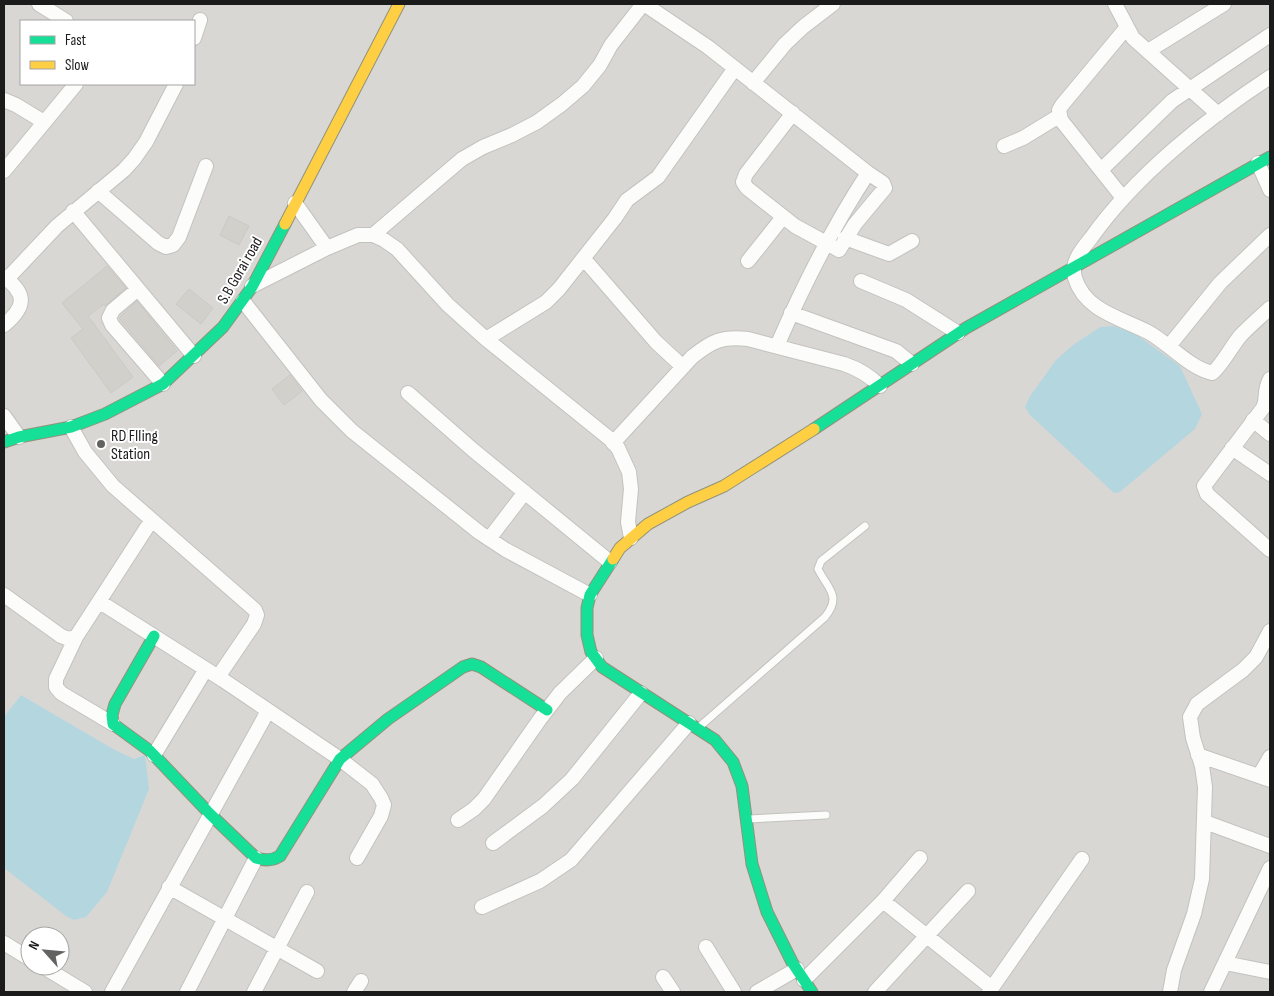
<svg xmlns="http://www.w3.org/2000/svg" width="1274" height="996" viewBox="0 0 1274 996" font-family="'Sofia Sans Condensed',sans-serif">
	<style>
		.residential { fill: #d9d7d4; fill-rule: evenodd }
		.water { fill: #b4d6df }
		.building { fill: #d2d0cb; stroke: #cdc9c4 }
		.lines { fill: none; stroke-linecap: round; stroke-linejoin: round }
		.lane-casing { stroke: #c2c2bf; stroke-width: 9 }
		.street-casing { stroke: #c2c2bf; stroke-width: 16 }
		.fast-casing { stroke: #91937b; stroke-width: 13 }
		.slow-casing { stroke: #91937b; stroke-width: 13 }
		.lane { stroke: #fcfcfb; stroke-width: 7 }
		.street { stroke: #fcfcfb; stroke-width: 14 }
		.fast { stroke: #16e098; stroke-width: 11 }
		.slow { stroke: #ffcf43; stroke-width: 11 }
		.poi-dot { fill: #636361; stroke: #fff; stroke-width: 2 }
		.labels { text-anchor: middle; stroke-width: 4; stroke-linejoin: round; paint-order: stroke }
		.street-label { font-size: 16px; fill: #1b1b1b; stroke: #fff }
		.poi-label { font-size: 16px; fill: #1b1b1b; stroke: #fff; text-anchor: start }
	</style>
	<rect width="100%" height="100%" fill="#eae8e2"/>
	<path class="residential" d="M4 4H1270V992H4ZM21 21H194V84H21ZM30 936H60V966H30Z"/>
	<path class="water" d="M1113 326 1134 333 1180 366 1202 414 1195 429 1120 492 1114 493 1030 415 1025 407 1030 396 1056 360 1073 345 1100 327Z
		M21 695 113 749 134 759 145 755 149 789 107 892 86 917 74 920 66 916 4 868V717Z"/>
	<path class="building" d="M229 216 249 226 239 245 220 235Z
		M107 266 126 288 105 306 104 304 88 316 133 377 111 393 71 338 83 329 62 303Z
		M189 289 213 308 201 324 176 304Z
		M137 301 177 351 159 366 119 318Z
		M290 375 302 391 284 405 272 389Z"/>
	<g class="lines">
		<defs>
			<path id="lane" d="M698 728 825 617C842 596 828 589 818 569L821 561 865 526
				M749 819 826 815"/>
			<path id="street" d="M39 4 66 21
				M644 4 708 47 868 173C832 228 803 286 777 346
				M1115 4 1133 38 1218 114
				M194 38 200 20
				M1148 51 1224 4
				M1270 77C1206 119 1135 176 1091 238 1082 249 1070 263 1075 278 1085 311 1121 318 1148 332 1170 344 1188 367 1212 373 1220 368 1233 344 1241 335 1250 326 1260 317 1270 308
				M753 83 785 44 803 27 833 4
				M4 100 16 105 44 122
				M793 113 746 174 743 182 747 188 795 226 839 250 855 224 885 188 883 183 868 173
				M1004 146 1023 138 1059 116
				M1258 163 1270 190
				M1101 170 1172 101 1270 35
				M4 171 76 84
				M98 191 158 243 166 247 173 245 179 237 206 166
				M1123 198 1061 120 1059 110 1062 105 1127 27
				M295 203 327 248
				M73 211 194 356
				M373 235 462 159 483 147 512 135 537 122 562 104 583 86 600 65 611 45 643 4
				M845 238 889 254 912 241
				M584 259 656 342 683 367
				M748 261 783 217
				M4 277C27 294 26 307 4 325
				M7 279 57 226 124 170 134 159 146 142 176 84
				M861 281 906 300 958 333
				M252 286 327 248 358 235H373L384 240 397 249 448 305 486 339 610 439 618 448 629 472 631 489 628 522 631 538
				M138 289 113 310 109 318 112 325 163 384
				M243 301 321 400 352 431 480 533 506 550 590 595
				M791 313 896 351 912 364
				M486 339 546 302 559 289 615 218 627 200 658 177 735 68
				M1169 346 1220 283 1270 235
				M1270 379C1263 392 1268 398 1263 408L1204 486 1207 494 1270 550
				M408 393 473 450 610 562
				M4 416 19 437
				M1253 420 1270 434
				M71 427 85 452 113 486 255 610 257 615 254 624 218 677
				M613 443 692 357C712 341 722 336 748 339L844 364C859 369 869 375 880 386
				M1232 448 1270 474
				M489 539 525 492
				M4 595 61 636 69 639 76 637 151 521
				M100 602 223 680 340 759 372 784 381 798 384 805 381 816 357 858
				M76 637 56 679V687L61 693 113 724
				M154 755 206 669
				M1198 755 1270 780
				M1259 776 1270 757
				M458 820 474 809 484 799 540 719 560 693 596 658
				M1205 822 1270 846
				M493 843 543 806 572 779 641 693
				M169 887 317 971
				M883 901 920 858
				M482 907 540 881 571 860 689 723
				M4 943 30 959
				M706 947 734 992
				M1225 963 1270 972
				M42 966 85 992
				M663 977 673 992
				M804 980 883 901 992 988
				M112 992 268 711
				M187 992 256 858
				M254 992 307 892
				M354 992 361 981
				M757 992 797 969
				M875 992 968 891
				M989 992 1082 859
				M1170 992 1174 970 1194 914 1202 879 1205 787 1202 766 1193 738 1190 717 1197 704 1243 670 1256 657 1270 631
				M1211 992 1270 868"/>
			<path id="fast" d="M814 429 966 328 1270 157
				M4 442 19 437 71 427 105 414 163 384 223 327 252 287 285 224
				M613 559 590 595 587 608V635L591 652 602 667 715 740 733 762 742 786 752 864 767 912 792 962 812 992
				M154 636 115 704 112 715 113 724 150 751 210 814 256 858C265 861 272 861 280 856L340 759 388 719 463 667 472 664 481 667 547 710"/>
			<path id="slow" d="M285 224 399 4
				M613 559 620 548 648 524 688 502 724 486 814 429"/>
		</defs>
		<use href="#lane" class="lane-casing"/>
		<use href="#street" class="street-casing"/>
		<use href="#fast" class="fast-casing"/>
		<use href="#slow" class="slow-casing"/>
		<use href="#lane" class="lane"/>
		<use href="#street" class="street"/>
		<use href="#fast" class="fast"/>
		<use href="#slow" class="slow"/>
	</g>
	<circle class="poi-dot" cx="101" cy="444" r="5"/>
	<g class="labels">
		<g class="street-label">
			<text transform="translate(239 270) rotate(-60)" y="6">S.B Gorai road</text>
		</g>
		<g class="poi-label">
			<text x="111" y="441">RD FIling<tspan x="111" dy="18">Station</tspan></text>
		</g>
	</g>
	<rect width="1274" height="996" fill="none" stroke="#1b1b1b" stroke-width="10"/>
	<rect x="20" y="20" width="175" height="65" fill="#ffffff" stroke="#a4a4a4"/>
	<rect x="30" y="36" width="25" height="8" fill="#16e098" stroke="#a4a4a4"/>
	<text x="65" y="45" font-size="15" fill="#1b1b1b">Fast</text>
	<rect x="30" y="61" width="25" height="8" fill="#ffcf43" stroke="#a4a4a4"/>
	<text x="65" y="70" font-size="15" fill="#1b1b1b">Slow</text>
	<g transform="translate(45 951) rotate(297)"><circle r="24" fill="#ffffff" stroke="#a4a4a4"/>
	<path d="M0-4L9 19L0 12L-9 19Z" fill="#636361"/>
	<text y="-8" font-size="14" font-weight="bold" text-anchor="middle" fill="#1b1b1b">N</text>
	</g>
</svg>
